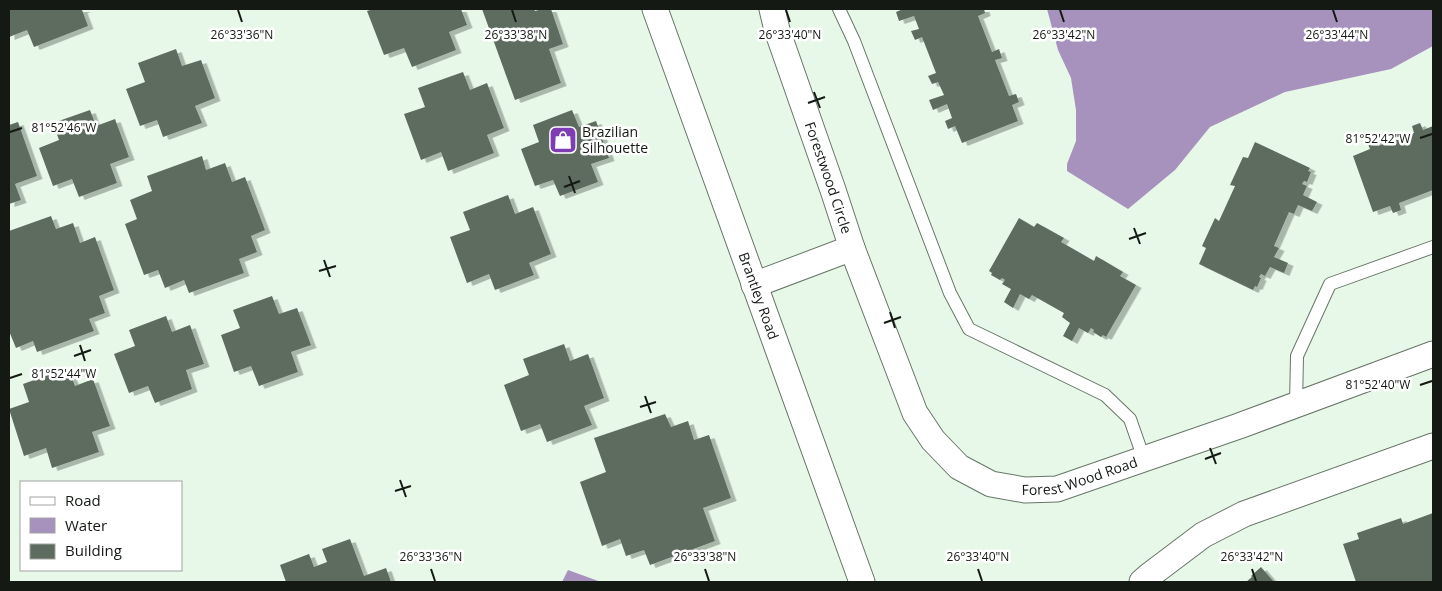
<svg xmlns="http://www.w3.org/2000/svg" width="1442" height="591" viewBox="0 0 1442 591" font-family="'Open Sans',sans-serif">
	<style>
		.water { fill: #a692bd }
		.building { fill: #5d6c5f; filter: url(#shadow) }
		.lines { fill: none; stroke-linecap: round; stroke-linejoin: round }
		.lane-casing { stroke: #677668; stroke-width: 14 }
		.street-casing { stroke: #677668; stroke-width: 27 }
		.lane { stroke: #fff; stroke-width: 12 }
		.street { stroke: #fff; stroke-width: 25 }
		.ticks { fill: none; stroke: #141914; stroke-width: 2 }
		.labels { text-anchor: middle; stroke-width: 5; stroke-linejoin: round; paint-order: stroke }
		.poi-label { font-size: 14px; fill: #141914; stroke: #fff; text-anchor: start }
		.street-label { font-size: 14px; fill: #141914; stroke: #fff }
		.ticks-label { font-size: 12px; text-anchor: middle; fill: #141914; stroke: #fff; stroke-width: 5; stroke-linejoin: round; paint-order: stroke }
	</style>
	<defs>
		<filter id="shadow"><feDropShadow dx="5.5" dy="3" stdDeviation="0" flood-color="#0004"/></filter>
	</defs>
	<rect width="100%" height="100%" fill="#e7f8e8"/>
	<path class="water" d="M1047 9H1433V46L1391 69 1285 92 1210 127 1175 170 1128 209 1067 171V164L1076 141V110L1071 78 1058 50Z
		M568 570 601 582H562Z"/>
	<path class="building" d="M9 9H86L82 10 88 26 34 47 27 30 9 37Z
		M373 9H461L467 25 449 32 456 50 412 67 404 48 384 55 367 11Z
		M482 9H534L535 11 542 9H551L563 44 549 49 561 83 515 100Z
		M903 9H984L985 13 978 16 992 52 999 49 1002 58 995 60 1009 96 1016 94 1019 102 1012 105 1018 121 962 143 955 126 948 129 945 121 952 118 947 104 933 110 929 100 944 95 938 82 932 84 928 76 936 73 922 37 915 40 911 31 919 29 914 16 899 21 896 12Z
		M176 49 182 66 201 60 215 98 195 106 202 123 163 137 157 120 140 126 126 89 145 82 138 63Z
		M463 72 470 90 487 83 504 128 487 135 494 153 448 171 441 152 421 160 404 114 425 107 418 88Z
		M90 110 96 126 115 119 129 157 110 164 117 183 79 197 72 179 53 186 39 148 59 140 53 123Z
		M572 110 579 127 596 121 609 158 591 164 598 182 560 196 553 180 535 186 521 149 539 142 533 125Z
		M18 122 37 176 15 184 21 200 9 204V125Z
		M1420 123 1423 130 1433 126V190L1399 203 1401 210 1393 213 1390 206 1373 212 1353 156 1370 149 1367 142 1376 139 1378 146 1414 133 1412 126Z
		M1255 142 1310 168 1308 171 1311 172 1307 182 1304 181 1302 184 1307 186 1303 195 1317 202 1312 211 1298 205 1294 214 1289 212 1274 246 1279 248 1274 257 1288 263 1284 273 1270 267 1265 276 1261 274 1259 277 1261 278 1257 287 1255 286 1253 290 1199 264 1206 248 1202 246 1215 218 1219 221 1235 186 1230 185 1243 157 1248 158Z
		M202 156 206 170 225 163 232 182 245 177 265 230 251 236 257 252 239 259 244 273 189 293 184 280 165 288 158 270 144 275 125 224 137 219 130 200 152 191 147 176Z
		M508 195 515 214 533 207 551 254 529 263 534 275 495 290 489 274 467 283 450 237 470 230 463 212Z
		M51 216 56 229 73 223 80 243 95 237 114 290 99 296 105 313 89 319 94 331 37 352 33 341 16 348 9 331V231Z
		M1019 218 1034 227 1037 223 1064 238 1061 242 1094 261 1096 256 1123 272 1120 276 1136 285 1106 337 1103 335 1101 337 1093 332 1094 330 1091 328 1088 333 1079 328 1072 341 1063 336 1070 323 1062 317 1064 313 1032 295 1029 299 1020 294 1013 308 1004 302 1011 289 1002 284 1005 280 1002 278 1000 280 991 275 992 273 989 271Z
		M272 296 279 314 297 308 311 345 291 352 298 372 259 386 251 366 234 372 221 335 240 328 233 310Z
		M166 316 172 332 190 325 204 364 186 370 192 389 155 403 148 386 129 393 114 354 135 346 129 330Z
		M564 344 570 361 588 354 604 398 584 406 592 425 547 442 540 424 521 431 504 385 529 375 523 359Z
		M68 368 75 386 93 379 110 426 92 432 99 452 52 468 46 448 24 456 9 409 29 402 23 384Z
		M665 414 671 427 688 421 694 440 709 435 731 498 703 508 715 541 650 565 644 550 626 556 620 539 602 546 580 482 606 472 594 438Z
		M1433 513V582H1356L1343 544 1359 539 1357 533 1401 518 1403 524Z
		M350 539 364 576 386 568 391 582H286L280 565 309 554 314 567 327 562 322 549Z
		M1261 567 1274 582H1246L1252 577 1251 576Z"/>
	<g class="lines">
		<defs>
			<path id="lane" d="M839 9 854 41 950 293 969 329 1105 395 1130 419 1144 459
				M1296 405 1297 356 1330 284 1433 247"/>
			<g id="street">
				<path id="s1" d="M655 9 862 582"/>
				<path id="s2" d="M772 9 777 30 833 190 852 248 915 413 933 440 959 467 991 484 1025 490 1057 489 1239 426 1433 354"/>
				<path d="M754 285 852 248"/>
				<path d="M1142 582 1150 575 1203 535 1244 514 1433 446"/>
			</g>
		</defs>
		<use href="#lane" class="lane-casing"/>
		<use href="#street" class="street-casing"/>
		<use href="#lane" class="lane"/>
		<use href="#street" class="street"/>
	</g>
	<path class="ticks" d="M238 10 242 22M512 10 516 22M786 10 790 22M1060 10 1064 22M1333 10 1337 22M814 92 820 108M808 103 825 97M10 132 22 128M1420 138 1432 134M569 176 575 193M564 187 580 181M1134 228 1140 244M1129 239 1146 233M324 260 330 277M319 271 336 266M890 312 895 328M884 323 901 317M80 345 85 361M74 356 91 350M10 378 22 374M1420 385 1432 381M645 396 651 413M640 407 656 402M1210 448 1216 464M1205 459 1221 453M400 480 406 497M395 491 411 486M431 569 435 581M705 569 709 581M978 569 982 581M1252 569 1256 581"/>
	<defs>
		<symbol id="shop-square" viewBox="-11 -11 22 22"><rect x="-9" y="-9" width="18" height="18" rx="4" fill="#7e3db2" stroke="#fff"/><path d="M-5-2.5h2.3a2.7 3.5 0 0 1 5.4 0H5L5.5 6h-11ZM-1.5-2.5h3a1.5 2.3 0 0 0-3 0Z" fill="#fff"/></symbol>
	</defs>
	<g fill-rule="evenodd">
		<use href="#shop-square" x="547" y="124" width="32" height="32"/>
	</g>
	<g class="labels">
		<g class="poi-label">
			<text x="582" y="137">Brazilian<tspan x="582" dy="16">Silhouette</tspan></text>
		</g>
		<g class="street-label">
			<text dy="5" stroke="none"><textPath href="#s2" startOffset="178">Forestwood Circle</textPath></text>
			<text dy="5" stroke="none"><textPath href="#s1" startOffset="305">Brantley Road</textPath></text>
			<text dy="5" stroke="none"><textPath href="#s2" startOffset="626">Forest Wood Road</textPath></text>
		</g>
	</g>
	<g class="ticks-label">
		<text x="242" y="39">26°33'36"N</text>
		<text x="516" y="39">26°33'38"N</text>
		<text x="790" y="39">26°33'40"N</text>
		<text x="1064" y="39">26°33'42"N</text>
		<text x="1337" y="39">26°33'44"N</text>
		<text x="64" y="132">81°52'46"W</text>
		<text x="1378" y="143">81°52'42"W</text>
		<text x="64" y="378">81°52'44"W</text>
		<text x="1378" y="389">81°52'40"W</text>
		<text x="431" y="561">26°33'36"N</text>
		<text x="705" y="561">26°33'38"N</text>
		<text x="978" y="561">26°33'40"N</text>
		<text x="1252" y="561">26°33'42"N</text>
	</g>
	<rect width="1442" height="591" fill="none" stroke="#141914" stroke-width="20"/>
	<rect x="20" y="481" width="162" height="90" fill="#ffffff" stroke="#a1a3a1"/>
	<rect x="30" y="497" width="25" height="8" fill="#ffffff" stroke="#a1a3a1"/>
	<text x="65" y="506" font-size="15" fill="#141914">Road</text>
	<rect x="30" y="518" width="25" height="15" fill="#a692bd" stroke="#a1a3a1"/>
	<text x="65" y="531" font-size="15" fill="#141914">Water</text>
	<rect x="30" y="544" width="25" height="15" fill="#5d6c5f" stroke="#a1a3a1"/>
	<text x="65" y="556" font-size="15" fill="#141914">Building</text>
</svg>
